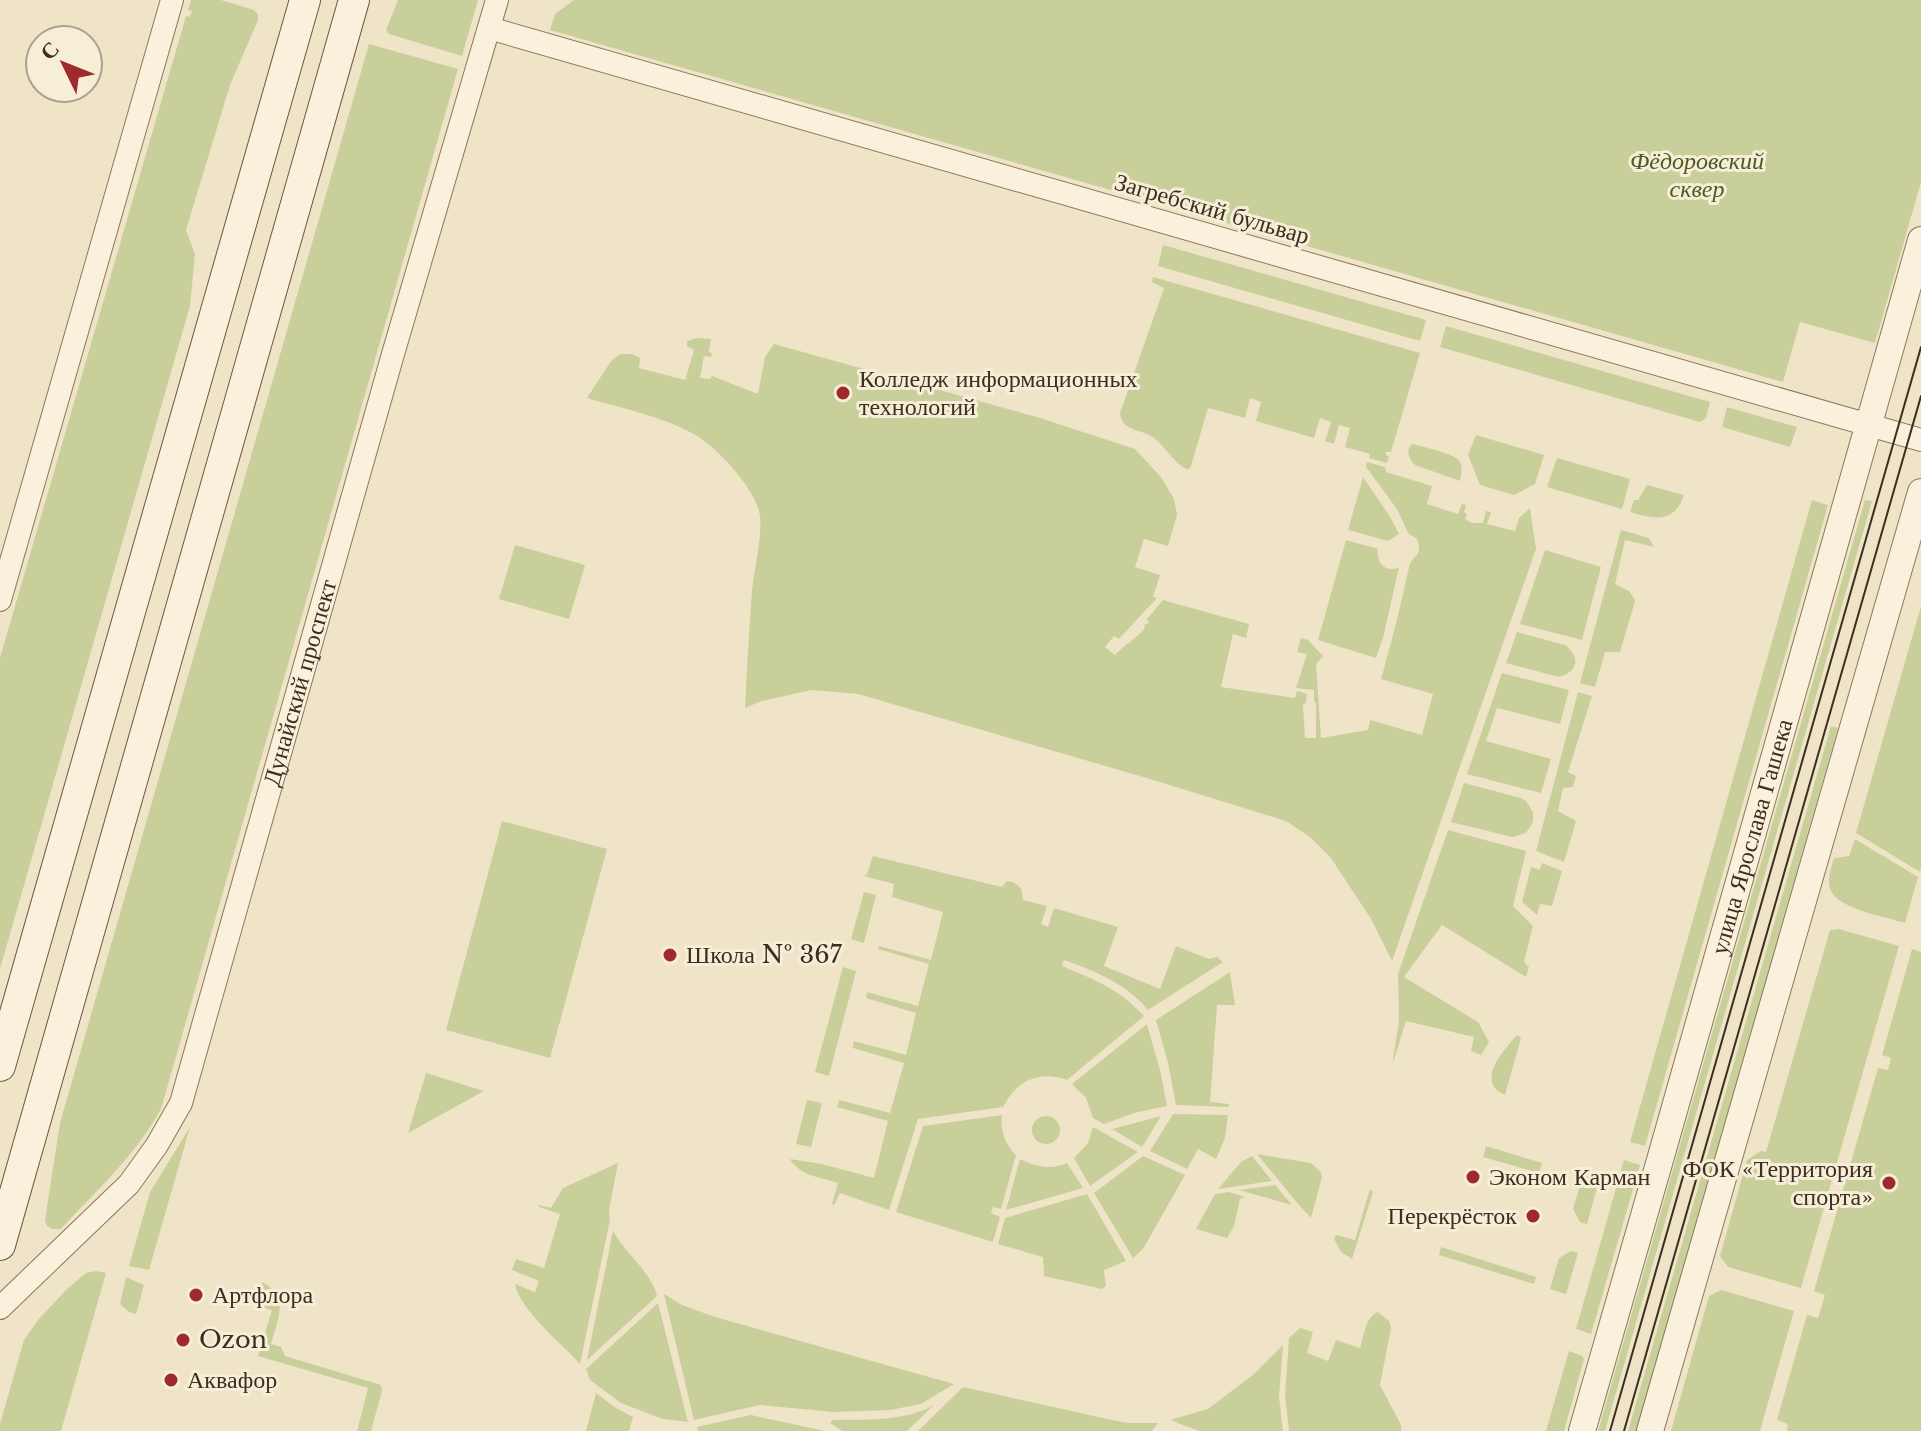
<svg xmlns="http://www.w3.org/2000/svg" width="1921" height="1431" viewBox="0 0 1921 1431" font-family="'Libre Baskerville',serif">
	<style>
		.green { fill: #c9cf9b }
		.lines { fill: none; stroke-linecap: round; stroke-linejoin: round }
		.minor-casing { stroke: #8d765c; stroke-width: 24 }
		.tertiary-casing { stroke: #8d765c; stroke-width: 28 }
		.secondary-casing { stroke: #6f573f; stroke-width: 32 }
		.minor { stroke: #faf1dc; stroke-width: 22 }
		.tertiary { stroke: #faf1dc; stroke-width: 26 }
		.secondary { stroke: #faf1dc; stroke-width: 30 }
		.tram { stroke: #3d2e20; stroke-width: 2 }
		.poi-dot { fill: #9e2a2b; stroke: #f7eed8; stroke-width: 3 }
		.labels { text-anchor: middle; stroke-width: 6; stroke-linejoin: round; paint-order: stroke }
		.park-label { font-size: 24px; font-style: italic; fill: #4d5a26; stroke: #f7eed8 }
		.street-label { font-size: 24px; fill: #3d2e20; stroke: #f7eed8 }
		.poi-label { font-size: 24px; fill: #3d2e20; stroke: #f7eed8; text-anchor: start }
	</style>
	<rect width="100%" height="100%" fill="#f0e4c8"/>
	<path class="green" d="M191 0H221L254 10 258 14V20L230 85 186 230 195 254 190 306 0 969V658L186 16 190 17 192 11 188 10Z
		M398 0H478L462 56 389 34 386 30Z
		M574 0H1921V182L1875 343 1800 322 1783 382 550 30 555 14Z
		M369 44 458 69 161 1109C136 1155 96 1191 61 1229H52L47 1226 45 1220 60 1123Z
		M1163 245 1426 320 1420 341 1158 266Z
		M1153 277 1420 353 1391 452H1386V455L1389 457 1387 463 1369 458 1370 454 1345 447 1350 428 1339 425 1334 444 1325 441 1331 422 1320 418 1314 438 1256 421 1261 402 1250 398 1245 418 1208 408 1191 466 1188 470C1173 463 1167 448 1154 438 1142 429 1121 431 1120 413L1164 288 1152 282Z
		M1446 326 1710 402 1706 418 1700 422 1440 347Z
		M697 338 711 339 709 351 712 354 711 357 704 356 700 378 710 379 712 376 758 394 765 357 774 344 1037 417 1135 449 1161 477 1174 499 1177 515 1168 546 1144 539 1135 567 1160 575 1153 597 1157 598 1119 639 1114 636 1105 647 1115 655C1125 644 1135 640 1145 628L1144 625 1149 623 1147 619 1163 600 1249 624 1246 638 1233 634 1221 687 1295 698 1297 691 1307 694 1306 703 1303 704 1305 738H1316V703L1314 702V690L1296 688 1307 654 1297 652 1301 638 1308 640 1323 656 1316 664 1321 738 1368 730 1370 720 1422 735 1433 694 1381 679C1391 644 1401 605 1409 567 1412 554 1424 557 1417 539L1408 533 1397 509 1366 467 1367 462 1385 467 1386 472 1432 486 1427 504 1458 514 1462 504 1466 505 1464 512 1467 514 1465 519 1472 523H1483L1486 511 1491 512 1487 524 1515 531 1519 518 1530 508 1536 549 1392 961 1371 919 1331 858 1310 837 1286 821 1150 779 858 694 812 690 762 701 745 708C747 669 749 630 752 591 754 569 764 531 759 511 752 485 715 445 692 433 660 416 621 408 587 398L611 361 620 354H632L640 358 639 368 685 380 694 350 687 346V341Z
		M1727 407 1797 427 1790 447 1722 427Z
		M1476 435 1544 455 1535 484 1514 495 1480 485 1468 455Z
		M1412 444C1423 447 1455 453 1460 462 1463 468 1461 475 1460 481L1415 465C1409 459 1405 450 1412 444Z
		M1557 458 1630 479 1622 509 1547 487Z
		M1363 477 1391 518 1399 534 1388 541 1348 530Z
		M1647 485 1684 495C1674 524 1654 519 1630 512L1634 500H1638Z
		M1812 500 1828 505 1645 1146 1630 1142Z
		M1865 500 1872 501 1605 1431H1598Z
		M1621 530 1649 538 1654 547 1625 540 1615 584 1629 591 1635 600 1634 605 1620 652H1605L1595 687 1580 683Z
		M1346 540 1378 549C1376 563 1386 574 1399 567L1383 638 1376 658 1318 640Z
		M515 545 585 565 569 619 499 599Z
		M1545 550 1601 567 1582 640 1520 624Z
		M1921 606V868L1920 872 1856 833Z
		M1517 632 1565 645C1581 657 1578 672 1559 677L1506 663Z
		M1502 673 1569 690 1560 724 1497 708 1486 741 1551 759 1541 793 1467 774Z
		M1578 692 1592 696 1568 772 1576 776 1573 787 1563 788 1558 811 1576 821 1564 862 1536 851Z
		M1831 726 1838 728 1637 1431H1628Z
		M1464 783 1521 798 1526 801 1533 812V822L1526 833 1512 837 1451 822Z
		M502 821 607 849 550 1058 446 1030Z
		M1448 830 1526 851 1513 906 1533 926 1524 962 1529 967 1526 977 1442 925 1404 977 1478 1022 1489 1042 1481 1055 1471 1051 1474 1037 1406 1021 1392 1066 1399 1021 1398 974Z
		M1855 839 1918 877 1905 923C1886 917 1837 909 1830 889 1827 879 1831 868 1834 858L1849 856Z
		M873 856 1002 887 1007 881 1013 882 1021 888 1023 900 1047 906 1041 924 1048 927 1054 908 1118 927 1104 966 1160 989 1176 946 1209 959 1217 957 1223 962 1148 1010C1127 984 1095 971 1064 960L1062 966C1097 981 1118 988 1144 1016L1067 1080C1039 1070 1016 1081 1003 1107L918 1119 889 1210 840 1193 834 1205 832 1204 838 1183C820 1177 800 1176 790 1159L822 1164 874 1178 888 1121 837 1107 839 1100 890 1113 904 1063 853 1048 854 1041 906 1055 916 1013 866 998 867 992 918 1006 929 964 878 949 879 946 931 960 943 912 892 897 894 884 864 876 867 874Z
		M1542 863 1562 871 1552 906 1540 904 1537 915 1522 902 1531 867 1540 870Z
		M864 892 876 895 864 943 851 939Z
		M1839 929 1899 946 1801 1288 1728 1267 1720 1256 1747 1160 1761 1151 1766 1152 1830 930Z
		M1912 949 1921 952V1431H1787L1788 1424 1777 1420 1807 1315 1818 1318 1825 1295 1814 1291 1878 1068 1888 1070 1891 1058 1882 1055Z
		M843 967 856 971 829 1076 815 1072Z
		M1230 972 1235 1005H1217L1210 1102 1229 1104 1228 1107 1176 1105 1168 1063 1156 1020Z
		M1147 1024 1161 1074 1167 1106 1134 1113 1104 1124 1093 1118 1086 1098 1072 1084Z
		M1517 1035 1521 1038 1505 1095C1474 1082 1504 1050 1517 1035Z
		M426 1073 484 1091 408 1133Z
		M807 1100 822 1103 811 1147 796 1144Z
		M1173 1114 1228 1115 1225 1138 1216 1159 1198 1149 1187 1169 1150 1151Z
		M1002 1115C1000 1130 1005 1144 1016 1155L1001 1209 993 1207 991 1213 1000 1217 993 1242 896 1212 923 1126Z
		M1032 1130a14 14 0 1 1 28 0a14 14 0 1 1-28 0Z
		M1161 1116 1142 1147 1112 1129Z
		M190 1127 149 1270 129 1266 150 1192Z
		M1093 1127 1138 1152 1090 1186 1074 1158 1088 1143Z
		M1486 1146 1542 1163 1539 1173 1483 1157Z
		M1257 1154 1311 1163 1320 1171 1322 1177 1311 1218 1298 1204Z
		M1143 1156 1185 1175 1143 1249 1133 1258 1094 1193Z
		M1252 1156 1272 1181 1218 1189 1241 1162Z
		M1020 1159C1036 1167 1051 1170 1067 1163L1083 1188 1006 1210Z
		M1624 1160 1640 1165 1591 1334 1576 1329Z
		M618 1163 609 1210 610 1220 580 1364C562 1344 519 1309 515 1284L535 1292 539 1281 512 1270 516 1259 544 1268 560 1214 539 1207V1205L551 1208 563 1188Z
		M1583 1175 1599 1180 1587 1224 1580 1222 1573 1209Z
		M1275 1185 1292 1205 1239 1190Z
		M1370 1189 1373 1192 1352 1259 1341 1252 1334 1239 1336 1235 1355 1240Z
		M1229 1192 1245 1197 1240 1199 1234 1226 1227 1238 1196 1229 1215 1194Z
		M1087 1194 1126 1261 1104 1270 1106 1286 1102 1289 1044 1276 1043 1257 998 1244 1005 1218Z
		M613 1231C625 1253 652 1273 657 1296L587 1360Z
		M1441 1247 1536 1277 1534 1284 1439 1255Z
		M1571 1251 1578 1253 1566 1294 1550 1289 1559 1258Z
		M96 1271 106 1273 61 1431H0V1424L24 1340 38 1320 66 1290 86 1273Z
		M126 1277 144 1285 136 1314 129 1312 120 1304Z
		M262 1282C291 1297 277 1320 271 1344L281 1347 285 1356 381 1385 382 1391 371 1431H357L368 1388 258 1356 272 1310 255 1305Z
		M1721 1290 1794 1311 1760 1431H1671L1709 1296Z
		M664 1294 682 1305 715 1317 954 1384 921 1404 890 1410 834 1412 760 1405 694 1420Z
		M658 1303 688 1422 663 1419 621 1403 590 1380 586 1369Z
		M1378 1312 1389 1321 1391 1328 1380 1385 1401 1425V1431H1289L1285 1396 1289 1338 1300 1328 1313 1332 1307 1353 1328 1361 1336 1340 1360 1348C1364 1336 1365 1317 1378 1312Z
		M1283 1345 1279 1396 1283 1431H1199L1170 1420 1208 1409 1254 1374Z
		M1569 1351 1582 1356 1584 1359 1564 1431H1546Z
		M963 1387 1107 1419 1129 1423H1158L1152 1431H918Z
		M596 1393 616 1408 633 1417 629 1431H586Z
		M934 1405 907 1431H842L830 1423 833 1420C867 1419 904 1422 934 1405Z
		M751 1415 825 1431H698L697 1427Z"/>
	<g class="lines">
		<defs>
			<g id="minor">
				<path d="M489 28 1921 440"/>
				<path d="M0 600 172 0"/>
				<path id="s1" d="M0 1308 129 1184 157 1145 181 1103 393 354 497 0"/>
			</g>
			<g id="tertiary">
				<path id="s2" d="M1582 1431 1660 1160 1921 240"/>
				<path d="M1650 1431 1921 492"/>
			</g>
			<path id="secondary" d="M0 1066 305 0
				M0 1245 354 0"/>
		</defs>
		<use href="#minor" class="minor-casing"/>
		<use href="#tertiary" class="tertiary-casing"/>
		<use href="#secondary" class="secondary-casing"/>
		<use href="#minor" class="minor"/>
		<use href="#tertiary" class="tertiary"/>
		<use href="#secondary" class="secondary"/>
		<path class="tram" d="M1610 1431 1921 347
			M1624 1431 1921 396"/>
	</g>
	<g class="poi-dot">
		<circle cx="843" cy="393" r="8"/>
		<circle cx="670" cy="955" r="8"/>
		<circle cx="1473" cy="1177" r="8"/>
		<circle cx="1889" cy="1183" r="8"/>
		<circle cx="1533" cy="1216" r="8"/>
		<circle cx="196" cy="1295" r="8"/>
		<circle cx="183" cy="1340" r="8"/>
		<circle cx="171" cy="1380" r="8"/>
	</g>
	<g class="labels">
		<g class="park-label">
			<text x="1697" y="169">Фёдоровский<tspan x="1697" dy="28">сквер</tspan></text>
		</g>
		<g class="street-label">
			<text transform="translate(1212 209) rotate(16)" y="8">Загребский бульвар</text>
			<text dy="8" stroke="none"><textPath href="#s1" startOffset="712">Дунайский проспект</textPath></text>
			<text dy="8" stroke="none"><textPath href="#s2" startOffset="618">улица Ярослава Гашека</textPath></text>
		</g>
		<g class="poi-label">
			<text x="859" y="387">Колледж информационных<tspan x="859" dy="28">технологий</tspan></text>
			<text x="686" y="963">Школа № 367</text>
			<text x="1873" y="1177" text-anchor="end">ФОК «Территория<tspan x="1873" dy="28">спорта»</tspan></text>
			<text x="1489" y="1185">Эконом Карман</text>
			<text x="1517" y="1224" text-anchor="end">Перекрёсток</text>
			<text x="212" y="1303">Артфлора</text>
			<text x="199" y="1348">Ozon</text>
			<text x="187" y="1388">Аквафор</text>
		</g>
	</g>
	<g transform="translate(64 64) rotate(313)"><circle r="38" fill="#f7eed8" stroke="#ada18e" stroke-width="2"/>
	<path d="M0-6L14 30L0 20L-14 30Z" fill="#9e2a2b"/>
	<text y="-12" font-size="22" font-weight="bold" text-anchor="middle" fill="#3d2e20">С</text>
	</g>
</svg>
